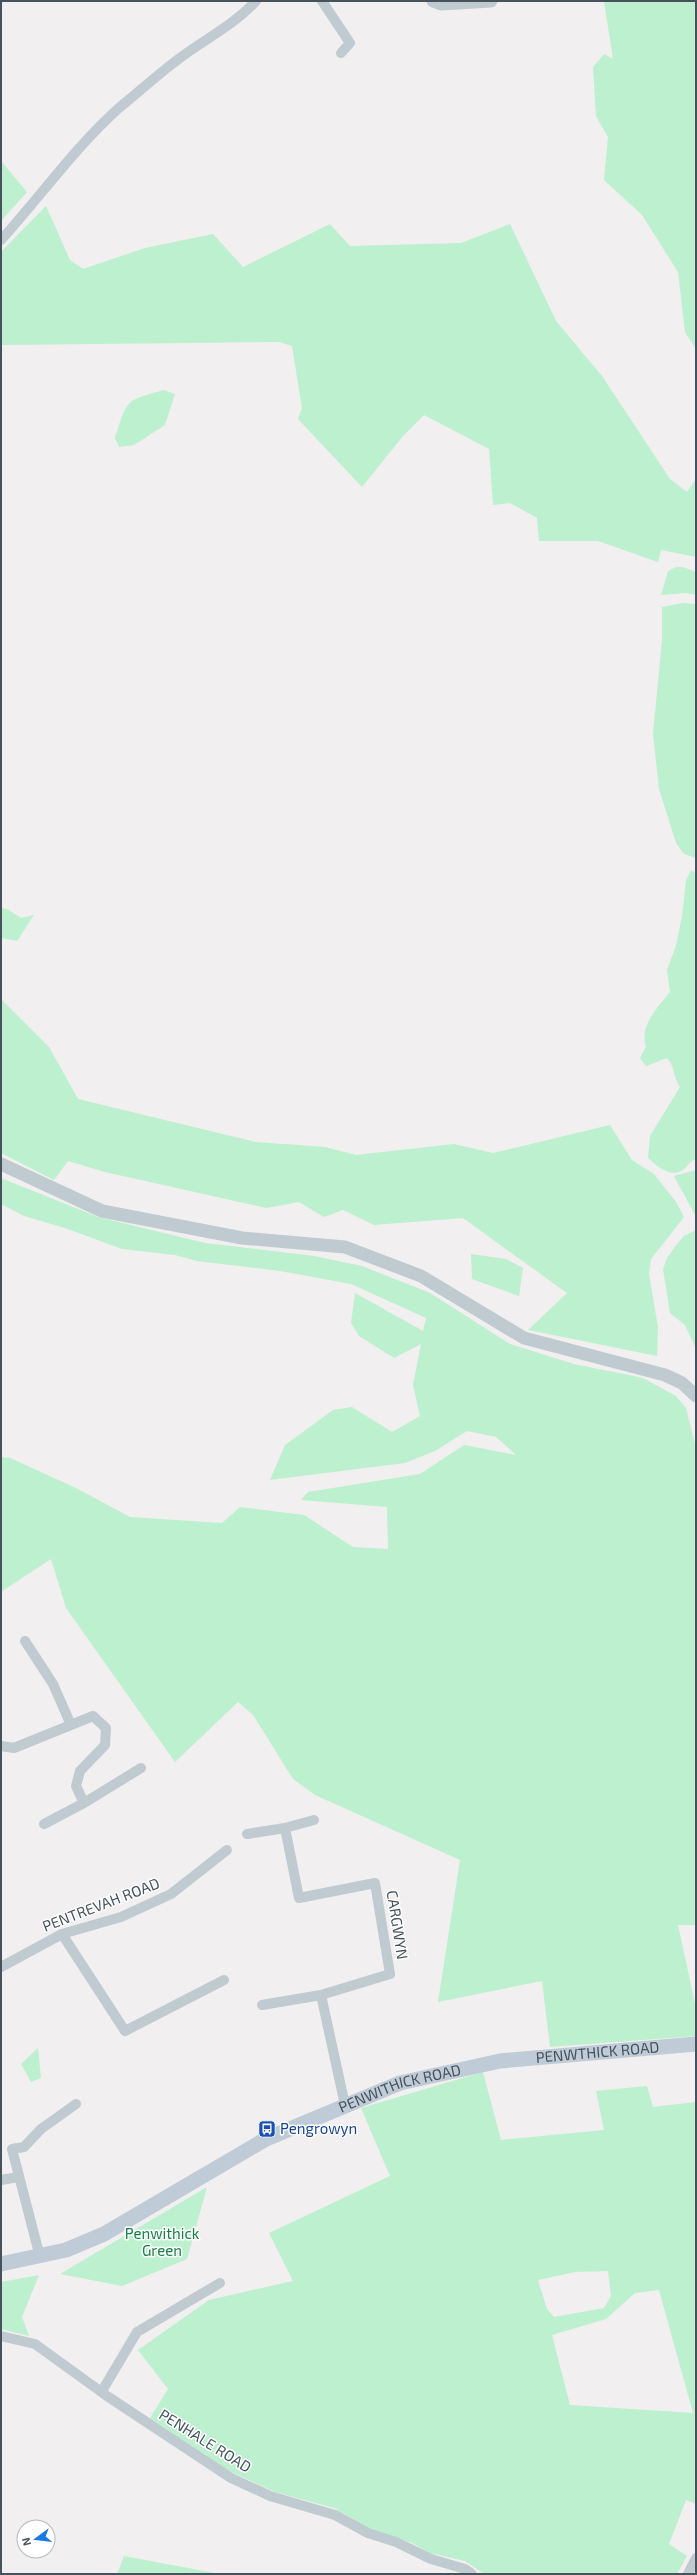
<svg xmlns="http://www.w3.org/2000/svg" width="697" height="2575" viewBox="0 0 697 2575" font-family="'Exo 2',sans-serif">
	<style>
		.green { fill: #bcf0ce; fill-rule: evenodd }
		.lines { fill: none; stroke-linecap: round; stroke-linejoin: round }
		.minor { stroke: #bfcad1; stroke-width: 10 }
		.tertiary { stroke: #bfcad1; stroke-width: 13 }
		.secondary { stroke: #bfcbd6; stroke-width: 15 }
		.labels { text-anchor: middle; stroke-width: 3; stroke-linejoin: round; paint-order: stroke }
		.street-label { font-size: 15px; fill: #46535d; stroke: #fff }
		.transit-label { font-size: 15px; fill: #164399; stroke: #fff; text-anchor: start }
		.park-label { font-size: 15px; fill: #158046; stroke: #fff }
	</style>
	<rect width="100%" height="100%" fill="#f1efef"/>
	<path class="green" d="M604 1H696V349L685 332 678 272 642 215 604 180 608 137 596 116 593 67 604 54 613 59Z
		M1 161 27 192 1 221Z
		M46 206 70 260 83 269 145 248 213 234 243 267 330 224 350 246 461 243 510 224 556 321 602 376 670 479 687 492 696 479V557L661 550 658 562 598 541H539L537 518 510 503 493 505 489 449 424 415 403 436 362 487 298 419 302 408 292 346 279 342 1 345V252Z
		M164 390 175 394 165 425 134 445 119 447 115 438C128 399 124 401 164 390Z
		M676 567H683L696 572V595L686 593 661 595 668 571Z
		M683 603 696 604V858L684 854 676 843 659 789 653 734 662 640V607Z
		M691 870 696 873V1159C690 1161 689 1165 684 1169 671 1179 657 1166 648 1158L650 1136 680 1087C673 1077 675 1066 667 1058L646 1066 640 1058 646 1047C639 1026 657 1008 670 992L667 970 676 946 682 916 686 881Z
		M1 908 7 909 21 918 34 915 17 941 1 938Z
		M1 999 49 1047 78 1099 256 1142 325 1147 356 1155 454 1144 493 1153 610 1125 632 1160 654 1174 676 1202 684 1217 651 1259 649 1274 658 1327 657 1356 528 1330 567 1293 463 1218 374 1225 343 1210 324 1217 299 1202 266 1208 105 1172 68 1161 54 1180 1 1153Z
		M696 1170V1215H695L674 1176Z
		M1 1178 98 1217 205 1243 314 1256 362 1266 430 1293 510 1344 574 1364 643 1378 676 1396 686 1408 696 1448V1925H678L696 2008V2036L550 2047 542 1981 438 2002 460 1860 315 1795 293 1779 253 1715 238 1702 175 1762 66 1608 51 1559 1 1592V1457L10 1458 76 1488 130 1517 222 1523 240 1507 304 1515 353 1547 388 1549 387 1507 301 1500 308 1492 420 1474 464 1445 516 1455 496 1437 467 1431 435 1451 405 1463 270 1480 285 1445 333 1410 352 1407 392 1432 420 1416 413 1385 421 1344 394 1358 359 1336 351 1323 355 1293 423 1331 426 1318 351 1284 280 1271 197 1261 175 1255 122 1249 65 1228 24 1216 1 1204Z
		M696 1230V1349L685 1325 670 1313 663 1269 667 1258 677 1244 684 1236Z
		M471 1254 506 1259 523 1268 519 1296 472 1279Z
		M38 2048 41 2078 31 2082 21 2064Z
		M483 2072 501 2140 604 2130 596 2091 647 2086 653 2107 696 2102V2504L686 2500 669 2544 687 2556 677 2574H484L465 2561 430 2553 412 2543 369 2528 334 2508 275 2492 229 2471 150 2418 168 2389 138 2350 209 2300 293 2281 269 2233 390 2176 361 2108ZM608 2271 611 2296 604 2308 554 2317 547 2309 538 2280 575 2272ZM659 2290 693 2413 570 2405 552 2335 606 2319 635 2293Z
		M207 2187 187 2259 122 2286 60 2274Z
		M39 2275 22 2317 29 2336 1 2329V2282Z
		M124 2556 215 2573 218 2574H117Z"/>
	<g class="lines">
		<path class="minor" d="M322 1 350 43 341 53
			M1 240C41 196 75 147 120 107 139 92 157 75 176 61 203 40 233 26 256 1
			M25 1641 53 1684 71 1725
			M1 1746 14 1748 93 1716 106 1728 105 1745 80 1771 76 1786 84 1803 44 1824
			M84 1803 141 1768
			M285 1828 314 1820
			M247 1834 285 1828 299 1898 375 1883 390 1974 321 1995 345 2105
			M62 1934 125 2031 224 1980
			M1 1967 62 1934 121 1917 171 1894 227 1850
			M262 2005 321 1995
			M1 2180 18 2177
			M40 2257 12 2149 24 2147 41 2129 76 2104
			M1 2336 35 2344 107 2396 231 2478 270 2496 335 2515 368 2533 396 2542 431 2559 465 2569 472 2574
			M102 2391 137 2332 220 2283
			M688 2574 696 2558"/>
		<path class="tertiary" d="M433 1 441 4 491 1
			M1 1164 102 1211 242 1238 345 1247 421 1276 524 1338 665 1375 682 1383 696 1396"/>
		<path class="secondary" id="s1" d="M1 2264 66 2250 104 2234 266 2139 400 2083 500 2061 696 2044"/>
	</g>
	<defs>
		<symbol id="bus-square" viewBox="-11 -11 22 22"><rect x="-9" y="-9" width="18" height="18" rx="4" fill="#1a4fb4" stroke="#fff"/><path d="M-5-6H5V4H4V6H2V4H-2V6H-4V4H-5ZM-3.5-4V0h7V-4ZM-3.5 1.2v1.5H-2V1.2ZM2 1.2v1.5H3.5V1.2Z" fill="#fff"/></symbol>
	</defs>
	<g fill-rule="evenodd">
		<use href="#bus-square" x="257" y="2119" width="20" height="20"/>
	</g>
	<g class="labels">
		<g class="street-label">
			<text transform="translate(101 1905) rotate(-21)" y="5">PENTREVAH ROAD</text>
			<text transform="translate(397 1925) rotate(81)" y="5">CARGWYN</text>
			<text dy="5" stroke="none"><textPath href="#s1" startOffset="641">PENWTHICK ROAD</textPath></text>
			<text dy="5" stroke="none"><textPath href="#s1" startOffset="439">PENWITHICK ROAD</textPath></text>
			<text transform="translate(205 2441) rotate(32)" y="5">PENHALE ROAD</text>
		</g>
		<g class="transit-label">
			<text x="280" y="2134">Pengrowyn</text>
		</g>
		<g class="park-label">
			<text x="162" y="2239">Penwithick<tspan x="162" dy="17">Green</tspan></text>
		</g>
	</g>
	<rect width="697" height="2575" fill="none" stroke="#46535d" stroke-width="4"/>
	<g transform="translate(36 2539) rotate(255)"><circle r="19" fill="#ffffff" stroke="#b5babe"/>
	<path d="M0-3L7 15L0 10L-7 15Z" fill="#1679e4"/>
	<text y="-6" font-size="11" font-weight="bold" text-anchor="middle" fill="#46535d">N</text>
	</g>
</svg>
